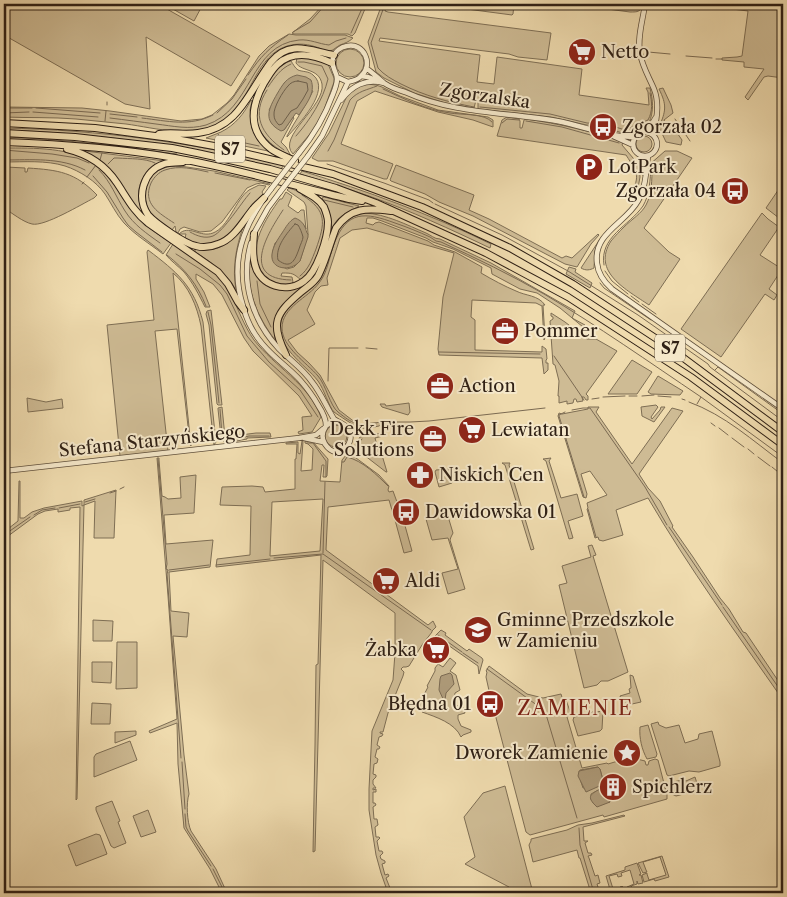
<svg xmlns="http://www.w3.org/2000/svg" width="787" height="897" viewBox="0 0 787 897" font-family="'Libre Caslon Text',serif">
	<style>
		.green { fill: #cebb94; stroke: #7e6e54; fill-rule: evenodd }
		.water { fill: #ae9b7a; stroke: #7b6a52 }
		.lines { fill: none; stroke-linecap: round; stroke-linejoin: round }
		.shore { stroke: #6e5e48; stroke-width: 1 }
		.stream { stroke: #7b6a52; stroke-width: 1 }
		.tertiary-casing { stroke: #5f4f3b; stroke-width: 6 }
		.motorway-casing { stroke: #2f2015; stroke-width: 8 }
		.tertiary { stroke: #f5e8ca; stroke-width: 4.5 }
		.motorway { stroke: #efdbae; stroke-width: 6 }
		.tertiary-bridge-casing { stroke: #5f4f3b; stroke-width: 6; stroke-linecap: butt }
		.tertiary-bridge { stroke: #f5e8ca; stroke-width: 4.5 }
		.labels { text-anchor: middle; stroke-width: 4; stroke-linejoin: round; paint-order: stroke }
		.shield { fill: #f5e8ca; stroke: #6a5c4b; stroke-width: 1 }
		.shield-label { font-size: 16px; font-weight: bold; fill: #2f2015 }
		.poi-label { font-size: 18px; fill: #2f2015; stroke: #f5e8ca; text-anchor: start }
		.street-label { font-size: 18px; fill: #2f2015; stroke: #f5e8ca }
		.quarter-label { font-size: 20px; letter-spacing: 1px; fill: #7a1f14; stroke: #f5e8ca }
	</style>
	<rect width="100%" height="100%" fill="#efdbae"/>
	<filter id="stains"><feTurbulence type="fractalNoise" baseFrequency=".004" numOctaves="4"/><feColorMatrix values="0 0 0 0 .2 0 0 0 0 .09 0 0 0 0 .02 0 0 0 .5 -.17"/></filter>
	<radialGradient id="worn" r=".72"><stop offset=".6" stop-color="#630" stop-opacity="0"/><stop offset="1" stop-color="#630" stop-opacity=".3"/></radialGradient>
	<path class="green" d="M4 4H158L250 56 231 86 146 37 150 109 125 104 4 35Z
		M164 4H203L194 21Z
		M324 4H367L355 33 352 36 348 34H294L292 33 310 19Z
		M382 4H388L385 11 388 12 551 33 547 60 518 57 509 54 380 38 379 41 480 55 477 82 494 84 497 57 582 69 579 95 649 105 648 92 646 88H650C653 100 654 111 649 123L625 134 602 126 587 125 551 117 478 109V100H476L474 108 445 103 414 93 384 78 376 72 368 42Z
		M444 4H514L513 14 512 15 444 6Z
		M569 4H642C641 12 638 12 630 12Z
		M717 4H783V78L768 76 764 77 748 100 745 97 764 69 744 67V62L722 60V58L737 57 742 56 748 11 716 7Z
		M289 34 296 35H345L353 38C349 42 345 43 340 45 336 47 334 50 330 51 325 52 321 48 316 47 305 43 293 43 282 48 254 61 250 103 223 121 195 140 156 128 126 124 109 122 93 121 76 119 52 117 28 118 4 117V107L82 108 110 111 181 121 202 119 212 115 227 103 234 95 259 56 269 46Z
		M336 63a14 14 0 1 1 28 0a14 14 0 1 1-28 0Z
		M297 58 316 59 328 64 334 78V82L324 110 315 128 293 154C276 137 326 106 322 84 319 68 302 72 296 63Z
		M291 61C293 64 295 68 298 70 303 72 309 71 313 75 332 90 298 125 287 137V136C295 121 305 107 313 91L285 82 269 110 284 130 293 117 294 118 281 142 286 147 291 156C252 137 247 113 271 78 276 71 282 63 291 61Z
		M367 84 376 85 382 87 400 96 438 110 488 117 493 120V127L473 120 438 112 375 91 357 101 341 144 393 164 387 179H384L333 161H318L312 158 329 133 348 94 357 87Z
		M663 88 671 105 673 113 664 120 668 127 672 126 673 127 682 140 681 145 666 142 659 127C666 111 667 105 659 89Z
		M251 100 252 101 250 110 251 124 254 133 257 139 268 151 206 138C211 136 216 134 221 132 235 125 244 114 251 100Z
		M507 117 519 119 520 121V128H522L524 120 526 119C559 124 592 131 623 142L622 145 639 165 640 177 638 188 637 193 631 198H629C640 176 639 175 626 155L497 136 502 120Z
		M4 128C100 130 190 142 284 165L281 169C190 146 97 133 4 130Z
		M636 144a8 8 0 1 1 16 0a8 8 0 1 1-16 0Z
		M4 137C62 139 119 146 177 154V156L4 139Z
		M4 148C33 148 73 147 97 165 113 177 120 196 132 211 142 225 157 233 171 243L163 254C150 244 135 235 124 223 116 214 111 203 105 194 96 181 80 171 65 166 46 160 24 162 4 162Z
		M85 151 165 161C149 168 136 180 139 200 140 206 144 212 148 218L141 215 115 175 108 167 101 161 85 152Z
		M665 151H677L692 158 644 228 669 252 680 259 649 305C627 290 591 272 611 241 615 236 620 231 624 227 631 220 642 213 646 205 652 194 652 179 652 167H649V165Z
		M396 165 474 195 469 210 489 219 562 258 566 256 572 258 598 234 599 235 591 244 577 267 565 264 473 216 439 202 425 194 391 181 390 180Z
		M180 166 214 171 270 184 269 185 261 183 256 184 247 188 222 222 211 231 200 232 184 227 180 229 178 233 176 232 175 226 172 230C163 224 154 219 149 210 140 195 147 173 164 168 169 166 174 166 180 166Z
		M4 167V171H6V167L25 168V172H27L28 168C58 170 75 172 97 195L94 198C82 204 44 227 32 224 23 222 12 213 4 208Z
		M302 171C367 191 430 214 491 244L490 248C450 229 411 211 369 196 346 188 323 181 300 174Z
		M783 183V215L781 218H779L766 208Z
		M259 185 266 186 262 192 263 194C243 218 220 260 185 238L186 234H179C189 224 200 238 213 233 229 227 235 200 249 190 252 188 256 187 259 185Z
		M289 188C301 192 314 197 322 208 332 225 316 270 301 280 293 273 292 273 282 273L281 276 292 277 293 282 291 284C279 285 267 282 260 271 247 247 266 218 280 199H282L286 192 292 196 288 206 298 213 301 210H304L306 229 305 226 275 243C270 261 271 261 287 269L294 267 300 261 308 234 306 206 304 202 287 190Z
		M324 197 359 206C348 213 339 214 332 228L329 211 322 198Z
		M365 213C386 214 407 225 426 233 431 235 434 239 440 239L491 263 575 311 572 318 585 325 583 327 560 308 537 293 520 289 492 274 491 268 453 249 433 242 426 238 382 221 373 218H367L366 223 373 225 375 223 379 222 428 241 434 245 455 252 482 267 481 273C493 280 504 286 516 291 526 296 538 295 545 305H543L545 338 544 340 542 306 536 303 472 300 471 317 475 320V350L542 352V346L546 349 547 359 546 360V363H548V370L544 374 542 358 439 355 438 349 443 297 454 253 367 228 352 230 340 238 327 278 328 285 321 286 315 292 307 310 315 324 288 340 297 352 309 363 320 375 339 410 356 423 363 424 383 422 382 424 379 426C374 427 366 429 360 428 356 427 338 415 334 412 329 407 324 389 318 381 305 364 275 347 281 322 285 303 308 295 319 280 328 267 333 246 338 230 345 220 353 215 365 213Z
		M762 213 768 219 779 227 760 255 782 269 769 289 777 295 774 300 765 294 721 357 681 329Z
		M243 227C236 248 232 268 236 290 227 273 211 262 195 252V249C218 253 229 244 243 227Z
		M600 239 595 251 594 268C590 270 586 271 581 268Z
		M173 244C189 255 208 265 222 280 225 283 227 288 230 293 238 308 244 326 254 340 275 367 308 383 321 417L312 432 299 434 298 432 303 430 302 417 312 416 299 396 253 351 244 338 222 295 213 284 196 274V279L204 292 210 307H205C199 295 193 283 184 272 178 266 171 261 166 255Z
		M148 250C177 272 194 286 203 322L216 442 214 445 201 326C197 306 189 286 173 273L191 446 190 444 177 329 155 331 168 451 120 456 107 325 154 320 147 252Z
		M250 259C254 285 277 296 301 287V288C280 306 272 310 275 340 257 316 245 289 250 259Z
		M569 267 576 269 575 272 592 283 590 288 566 274Z
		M211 310 222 405H218L217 404 209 325 206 314 207 311Z
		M551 313 565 322 587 339H596L617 351 586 394 588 396V400H586L584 397H582L583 401 577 402 576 399H574L573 403 567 404V401L559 403V396H558L559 381 555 365 553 364 550 321 553 319V317L551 316Z
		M632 360 652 372 637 394H608Z
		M658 376 683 391 680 395 651 394 648 392Z
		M27 398 46 402 62 399 63 408 28 412Z
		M409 403 410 412 408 415 382 407 380 404H385L386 406Z
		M656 405 658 407 651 417 652 419 660 410 661 407H665L654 422 642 416 641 407Z
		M222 407 225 437 256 433H270L271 437 247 438V439C239 440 232 443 225 443L223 440 222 437H221L218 409V408Z
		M588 407H599L596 412 632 464 672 408 683 411 639 474 648 488 660 501 673 526 672 527 693 557 720 598 729 609 743 632 746 633 783 688V700C737 634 689 568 648 498L616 510 623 535 603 541 599 540 598 537 595 538 587 509 588 508 587 503 607 495 590 471 581 474 587 494 586 498 583 497 558 416 559 413 562 414 588 409Z
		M325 436a11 11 0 1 1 22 0a11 11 0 1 1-22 0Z
		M382 433 383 436 375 438 377 445H379L387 472H386L364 455 355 445 360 437Z
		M302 441H303L301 471 312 470 313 449 308 444 305 443V441L313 442 328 459 327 476 326 477H323L324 465H322L320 481 340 482 342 460 347 454 352 455 379 475 389 486 388 490 389 492 393 491 401 513 395 517H394L389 500 328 507 326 550 428 625 433 621 436 627 432 631V632L422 645 409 666 406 667H403L401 669 404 672 403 676 388 713 383 732H380V733L383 734 382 736 379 737 377 745 380 747 379 749H377L375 757 378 759 377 763 374 764 373 774 376 775V777L373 780V784L376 788H373V790L376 789V792H373V803H375L376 805 373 807 374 819H377L378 825 375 827 376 837H379L380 838 377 841 379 851H382L383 853 380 856 381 859 385 861V863L382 864 385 875 388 874 389 876 386 878 390 888H393L394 891 392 892V893H388L381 873 376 855 369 810V789L372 731 393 680 395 653V613L323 560 315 851 313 852 315 745 316 665 318 664 321 555 216 567 217 559 250 555 251 506 220 505 222 487 252 486 263 487 265 492 295 489V459H296L297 444H286V443L298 442V453L300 454ZM323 499 320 551 270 556 272 502Z
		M157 458H159V460L162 496 165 497 168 499 181 498 180 477 196 475 194 513 164 515 166 544 213 540 210 567 169 572 171 611 189 613 187 637 173 636 184 755 189 794C186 803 187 822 191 831L216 869 227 893H222L210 869 184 828 178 764 177 723 150 733 149 731 177 719 168 596Z
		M551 458 549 461 561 498 577 494 583 516 568 521 573 538 569 539 546 461 543 459Z
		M502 463H510L509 465 534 549 531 550 505 465Z
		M448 469 452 483 439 487 435 472 436 470Z
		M19 481H20V518H24L32 512 44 508 82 501V506L84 505V500L116 490 114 538H94L95 501 84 505 77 799 76 800 80 507 70 508V510L58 512V509L45 511 38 514 4 539V532L18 521Z
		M447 513 453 533 451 537 450 540 465 589 448 594 442 573 458 569 448 538 432 540 426 519Z
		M400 519 404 522 412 551 404 553 395 520Z
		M592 545 596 555 593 556 628 672 608 681H601L597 685 584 688 559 585 567 583 562 566 591 557 588 546Z
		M93 620 113 621 112 641H93Z
		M441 630 446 633 445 635 467 651 469 649 482 658 483 660 479 674 478 666 435 636Z
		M117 642H137V688L116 689Z
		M450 658 456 663 450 671 456 675 460 690 455 693 454 701 456 706 460 705V707H463L465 713 458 715V719L461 726 471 730V732L463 735 461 737C455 723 436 717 422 712 418 703 424 695 428 687L427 686 435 671V668L438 664 443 667Z
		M92 662H112L111 683 92 682Z
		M489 666 527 694 543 698 561 694 563 701 566 700 571 714 567 717 582 768 607 763 608 764 618 761 620 765 637 759 645 761 646 765H648L649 761 655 759 658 760 667 795V799L604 817 603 815 530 835 526 832 490 695 486 677 487 672 486 671ZM598 767 600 769 604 784 583 788 581 782 580 770ZM602 788 605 789 610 802 594 804 591 799V794Z
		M630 675 633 676 641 702 623 706 620 696 630 693 629 689 631 688Z
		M92 703 111 704 110 724H91Z
		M603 711 602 729 600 731 578 736 573 720 574 717 590 714 592 712H596Z
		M658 722 659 725 666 728 679 725 685 743 698 739 699 734 712 731 720 762V766L699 772 689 771 669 776 667 775 651 724Z
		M648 725 657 754 656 757 647 759C642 750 639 738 640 727Z
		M136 731V735L115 743V732Z
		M130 741 137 760 94 777V757L96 754Z
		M695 777 699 790 676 796 672 794 669 783 682 780 686 781Z
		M505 786 533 893H507L509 887 465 864 475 857 464 817 483 793Z
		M112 801 120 821 118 822 126 843 114 848 111 846 96 810V807Z
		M148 810 156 832 141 837 133 816Z
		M624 815 625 816 583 827 584 841H588L585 843 588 853H591L592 855 588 856 589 858 595 876 598 875 600 883 597 884 600 893H591L580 858H579L577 850 533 862 529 845 531 841V839L567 830 578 825 592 823Z
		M96 834 100 835 107 854 76 866 68 845Z
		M662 856 669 877 655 881 654 879 644 882 642 875 647 873V874L649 880 666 875 660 857 643 862 646 870 647 872 643 873 638 863Z
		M637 863 641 874 639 875H641L643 883 638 884 637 881V884L631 886 632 888 623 891 622 886 624 890 627 889V887L634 884 630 870 621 873 622 876 618 877 617 874 609 876 614 892 621 890V886L622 891 611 893 606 876 625 870V867Z"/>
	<path class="water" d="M297 75 306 77 311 80C316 93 306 104 299 115L296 113 284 130 281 131C262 121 269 108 277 94 283 84 286 78 297 75Z
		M295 218C303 221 305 226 307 233L308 234V237L300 261C291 272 270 270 272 254 273 246 278 239 282 233 286 227 289 221 295 218Z
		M450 673 452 675 454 684 446 693 445 700 444 701 439 690 440 679 441 676Z
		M598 767 600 769 604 784 586 792 578 776 579 771Z
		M602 788 605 789 610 802 597 807C585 796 591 794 602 788Z"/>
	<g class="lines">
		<path class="shore" d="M298 81 307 83 308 90 303 99 297 108 291 111 282 124 279 125C276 122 274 119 274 115 273 108 283 91 288 86 290 83 294 81 298 81Z
			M295 224 298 225C300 228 302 233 303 237 303 240 300 245 299 249 295 260 291 270 278 260 275 247 287 233 295 224Z"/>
		<path class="stream" d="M385 4 371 43 378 68C384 75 393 80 401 84 425 96 448 102 474 107
			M293 32 310 22 326 4
			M351 33 364 4
			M648 52 670 54
			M686 56 712 58
			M716 59H722
			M248 75C261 56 269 48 288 35
			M268 87C275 77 280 69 291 64
			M383 89C404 99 427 110 450 113 461 115 485 113 492 122
			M267 90C251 115 261 134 284 150
			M107 105V102
			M480 107 550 114 587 123 606 124 625 130 648 120C653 111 652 102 650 93
			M4 108H32
			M36 108 100 113
			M33 112 98 117
			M4 113 29 112
			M217 113 232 99 246 79
			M110 114 137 117
			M110 118C126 120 141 122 156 124 173 126 189 130 206 125 253 110 249 45 299 40 310 39 319 44 329 45L336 41 346 38
			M142 118C168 121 189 127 213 115
			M675 119 690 141
			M105 121 106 111
			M526 121 562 127 619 143
			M502 123 507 119 519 120
			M218 134 220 137 222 138 259 146
			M296 136C310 120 323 100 328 79L322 66 304 62H298
			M4 150 52 154 77 158 89 163
			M328 151 334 140 350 100C358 91 367 90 377 86
			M4 160C31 160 61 157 85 170
			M100 160 102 153
			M108 164 114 158H118C130 159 145 158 155 163
			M327 164 384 183 429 200 433 203
			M99 170C111 182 116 197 125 211 134 225 146 233 160 243
			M215 173 250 180
			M93 176 107 192 123 218 128 225 136 232 162 252
			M87 177 96 165
			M82 184 84 182
			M324 200 353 207
			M435 204 502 235 568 271 638 315 708 364 710 367 783 421
			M283 210C268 233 239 279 291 280
			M174 223C159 213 142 204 151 183 154 177 159 172 165 170 179 165 194 169 208 172
			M190 232C197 236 205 239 213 236 224 231 241 203 250 193
			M176 254 200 269 220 285 227 294 247 336 269 362 300 390 318 417
			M167 255C186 270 197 284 206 306
			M604 265C599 237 629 226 643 206 650 194 650 180 651 167
			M605 271 612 281 628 294
			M300 276C309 269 312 259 316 249 325 223 328 211 302 195
			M257 281 260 304 271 327
			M600 283 604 288 651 320
			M631 296 639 302
			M642 304 656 314
			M208 312 211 325 219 403
			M366 348 377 349
			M439 352 540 354
			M554 356 584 400
			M715 370 718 367 783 414
			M328 381 329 348H358
			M629 396H637
			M642 396 654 395
			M658 396 671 397
			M603 397 625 396
			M701 397 783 457
			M592 399 599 398
			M682 399 685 400
			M689 402C725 415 753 441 783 463
			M220 409 222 435 225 440H232L249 436H269
			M572 410 583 408H590L645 487 667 525
			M565 412 559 415V416L584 497
			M397 422H410L429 421 545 408
			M711 423 715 426
			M376 424C357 426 353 424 338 412 330 406 326 385 318 376 307 363 282 347 282 328 282 307 308 298 319 283 328 272 329 257 334 244 347 210 365 212 395 223 407 227 419 232 430 237L436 241 441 242C476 258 511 275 544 294 598 326 649 362 701 397L697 404
			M719 428 728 435
			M732 438 744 447
			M307 443H313L326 461V477
			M357 445 362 439
			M748 449 754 454
			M758 457 770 466
			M158 459 167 564 166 569 168 570 167 574 181 758
			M342 462H344L347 457C363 461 377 475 388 486
			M772 467 783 476
			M120 489 124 487
			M110 493 116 491
			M85 502 95 499
			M59 508 80 504
			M588 509 596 537
			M34 515 42 510 55 508
			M669 527 722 605
			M4 535 30 517
			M323 553 325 482
			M274 558 323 554 431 630
			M216 565 270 559
			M169 570 209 565
			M723 607 783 694
			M438 635 462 652
			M463 653 478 663
			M487 669 545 711 577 818
			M182 762 185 809
			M185 814 186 827 188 831 211 866
			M579 828 580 845 594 893
			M213 869 225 893"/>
		<defs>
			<path id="tertiary" d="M645 4C643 20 637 37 640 53 642 66 649 77 654 89 660 104 657 120 653 134
				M366 68C373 73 378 78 384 83 390 87 398 90 405 92 454 114 505 112 557 121 583 126 609 137 635 137
				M361 76 368 77 379 81
				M341 100C352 86 365 78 384 83
				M633 144a12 12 0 1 1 24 0a12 12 0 1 1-24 0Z
				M647 132 656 117
				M613 136 633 145
				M299 153C314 135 325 116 333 94 335 89 337 84 337 79 337 71 330 67 333 58 335 51 341 47 347 46 364 42 374 65 361 76 358 80 352 81 348 82L337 77
				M308 156 322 136 348 82
				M642 156 644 173
				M648 156C646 171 646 187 638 201 626 223 593 233 597 263 598 274 604 282 612 289L783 409
				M271 189C243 225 229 262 243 306 247 322 255 337 267 349 277 360 290 369 300 380 307 388 313 396 318 405 322 411 326 418 326 426
				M253 235 268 208 280 192
				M251 243C240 282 252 320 279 349 290 360 303 369 312 382 321 393 326 406 334 419 338 422 343 423 347 427 359 441 338 464 325 444 321 438 322 432 326 426L330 423 338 422
				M304 438 323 442
				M4 471 299 438 316 435 323 429"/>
			<path id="motorway" d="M4 123 95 128 170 138 214 146 333 174 422 207 510 248 573 284 666 345 783 432
				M4 133 75 137 172 148 197 153 270 169 336 188 376 203 486 253 568 297 691 377 783 445
				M159 134C172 132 185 135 198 133 239 128 249 91 271 62 290 39 310 51 334 55
				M4 142C61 144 118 148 175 158 234 168 291 185 349 199L362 201
				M67 149C88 154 105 165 117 183 127 198 134 212 148 223L218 272 228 284 238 302 244 310
				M295 161C287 157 278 154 271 149 247 130 251 106 264 83 268 77 272 69 278 64 293 50 315 55 332 63
				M183 162C177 163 170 162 164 164 143 171 136 197 148 215 155 223 185 244 196 246 203 248 211 247 218 244 234 239 243 221 253 209 256 205 260 202 264 198
				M254 234C253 244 252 255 255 265 260 286 287 294 304 281 317 272 328 238 328 222 328 217 326 212 324 207 318 198 309 194 300 189
				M286 355C270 323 275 314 301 292 307 287 314 283 318 276 325 263 330 243 336 228 351 207 367 208 391 211"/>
		</defs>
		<use href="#tertiary" class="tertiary-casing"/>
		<use href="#motorway" class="motorway-casing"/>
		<use href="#tertiary" class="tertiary"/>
		<use href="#motorway" class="motorway"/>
		<defs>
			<path id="tertiary-bridge" d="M271 189 299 153
				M280 192 308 156"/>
		</defs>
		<use href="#tertiary-bridge" class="tertiary-bridge-casing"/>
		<use href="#tertiary-bridge" class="tertiary-bridge"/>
	</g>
	<defs>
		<symbol id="supermarket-disc" viewBox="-11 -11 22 22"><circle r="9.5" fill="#8f2418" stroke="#f5e8ca"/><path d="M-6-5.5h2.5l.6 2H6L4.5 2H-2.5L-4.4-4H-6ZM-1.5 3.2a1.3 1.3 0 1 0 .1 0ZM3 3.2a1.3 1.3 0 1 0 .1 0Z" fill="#fff"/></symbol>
		<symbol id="bus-disc" viewBox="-11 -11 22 22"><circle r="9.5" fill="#8f2418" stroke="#f5e8ca"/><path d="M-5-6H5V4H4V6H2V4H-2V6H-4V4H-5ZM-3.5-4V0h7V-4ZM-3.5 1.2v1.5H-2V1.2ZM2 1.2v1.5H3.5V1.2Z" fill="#fff"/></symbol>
		<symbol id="parking-disc" viewBox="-11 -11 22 22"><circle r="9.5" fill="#8f2418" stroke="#f5e8ca"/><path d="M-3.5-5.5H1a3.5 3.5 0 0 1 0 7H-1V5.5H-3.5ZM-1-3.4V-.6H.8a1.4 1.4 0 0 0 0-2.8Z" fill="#fff"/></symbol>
		<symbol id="office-disc" viewBox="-11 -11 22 22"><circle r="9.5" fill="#8f2418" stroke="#f5e8ca"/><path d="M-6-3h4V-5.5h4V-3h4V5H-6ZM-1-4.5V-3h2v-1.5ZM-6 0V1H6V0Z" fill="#fff"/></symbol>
		<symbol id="pharmacy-disc" viewBox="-11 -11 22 22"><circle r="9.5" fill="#8f2418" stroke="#f5e8ca"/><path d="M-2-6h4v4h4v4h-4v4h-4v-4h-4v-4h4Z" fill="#fff"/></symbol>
		<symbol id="school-disc" viewBox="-11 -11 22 22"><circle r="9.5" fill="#8f2418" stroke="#f5e8ca"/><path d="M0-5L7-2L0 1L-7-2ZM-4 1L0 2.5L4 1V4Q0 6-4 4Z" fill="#fff"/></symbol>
		<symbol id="sight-disc" viewBox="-11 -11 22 22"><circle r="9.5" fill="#8f2418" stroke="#f5e8ca"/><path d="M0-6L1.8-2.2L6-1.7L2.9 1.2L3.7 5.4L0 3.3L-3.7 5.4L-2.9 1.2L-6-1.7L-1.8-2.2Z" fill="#fff"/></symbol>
		<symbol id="building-disc" viewBox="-11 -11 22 22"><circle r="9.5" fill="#8f2418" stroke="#f5e8ca"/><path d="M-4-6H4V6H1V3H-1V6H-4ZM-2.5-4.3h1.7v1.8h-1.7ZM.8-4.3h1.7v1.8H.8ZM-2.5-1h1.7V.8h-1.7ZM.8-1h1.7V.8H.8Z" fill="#fff"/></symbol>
	</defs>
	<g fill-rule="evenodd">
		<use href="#supermarket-disc" x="566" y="36" width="32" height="32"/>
		<use href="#bus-disc" x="587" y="111" width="32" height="32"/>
		<use href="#parking-disc" x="573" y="151" width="32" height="32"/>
		<use href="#bus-disc" x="719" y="175" width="32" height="32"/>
		<use href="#office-disc" x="489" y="315" width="32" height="32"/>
		<use href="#office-disc" x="424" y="370" width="32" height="32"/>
		<use href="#supermarket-disc" x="456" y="414" width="32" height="32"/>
		<use href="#office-disc" x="417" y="423" width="32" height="32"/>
		<use href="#pharmacy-disc" x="404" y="459" width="32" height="32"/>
		<use href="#bus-disc" x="390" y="496" width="32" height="32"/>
		<use href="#supermarket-disc" x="370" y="565" width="32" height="32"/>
		<use href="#school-disc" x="462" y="614" width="32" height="32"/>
		<use href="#supermarket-disc" x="420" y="634" width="32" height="32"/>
		<use href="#bus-disc" x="474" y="688" width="32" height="32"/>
		<use href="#sight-disc" x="611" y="737" width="32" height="32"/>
		<use href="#building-disc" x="597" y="771" width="32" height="32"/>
	</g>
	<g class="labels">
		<g class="shield">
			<rect x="215" y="135.5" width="30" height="27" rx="4"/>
			<rect x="655" y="334.5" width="30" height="27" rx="4"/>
		</g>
		<g class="shield-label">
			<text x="230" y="155">S7</text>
			<text x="670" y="354">S7</text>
		</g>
		<g class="poi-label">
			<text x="601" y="58">Netto</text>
			<text x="622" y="133">Zgorzała 02</text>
			<text x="608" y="173">LotPark</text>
			<text x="716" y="197" text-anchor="end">Zgorzała 04</text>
			<text x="524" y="337">Pommer</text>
			<text x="459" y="392">Action</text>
			<text x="414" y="435" text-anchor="end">Dekk Fire<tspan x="414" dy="21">Solutions</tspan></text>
			<text x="491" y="436">Lewiatan</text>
			<text x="439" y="481">Niskich Cen</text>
			<text x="425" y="518">Dawidowska 01</text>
			<text x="405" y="587">Aldi</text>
			<text x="497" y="626">Gminne Przedszkole<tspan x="497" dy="21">w Zamieniu</tspan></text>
			<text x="417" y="656" text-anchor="end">Żabka</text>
			<text x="471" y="710" text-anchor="end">Błędna 01</text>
			<text x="608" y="759" text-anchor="end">Dworek Zamienie</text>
			<text x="632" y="793">Spichlerz</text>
		</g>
		<g class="street-label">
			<text transform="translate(485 96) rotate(8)" y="6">Zgorzalska</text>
			<text transform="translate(152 441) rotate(-6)" y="6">Stefana Starzyńskiego</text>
		</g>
		<g class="quarter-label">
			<text x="575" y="715">ZAMIENIE</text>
		</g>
	</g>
	<rect width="787" height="897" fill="none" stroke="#efdbae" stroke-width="20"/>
	<rect x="5" y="5" width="777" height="887" fill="none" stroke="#2f2015" stroke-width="2.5"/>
	<rect x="10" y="10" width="767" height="877" fill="none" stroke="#2f2015"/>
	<rect width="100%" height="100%" filter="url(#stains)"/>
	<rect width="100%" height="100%" fill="url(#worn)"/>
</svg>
